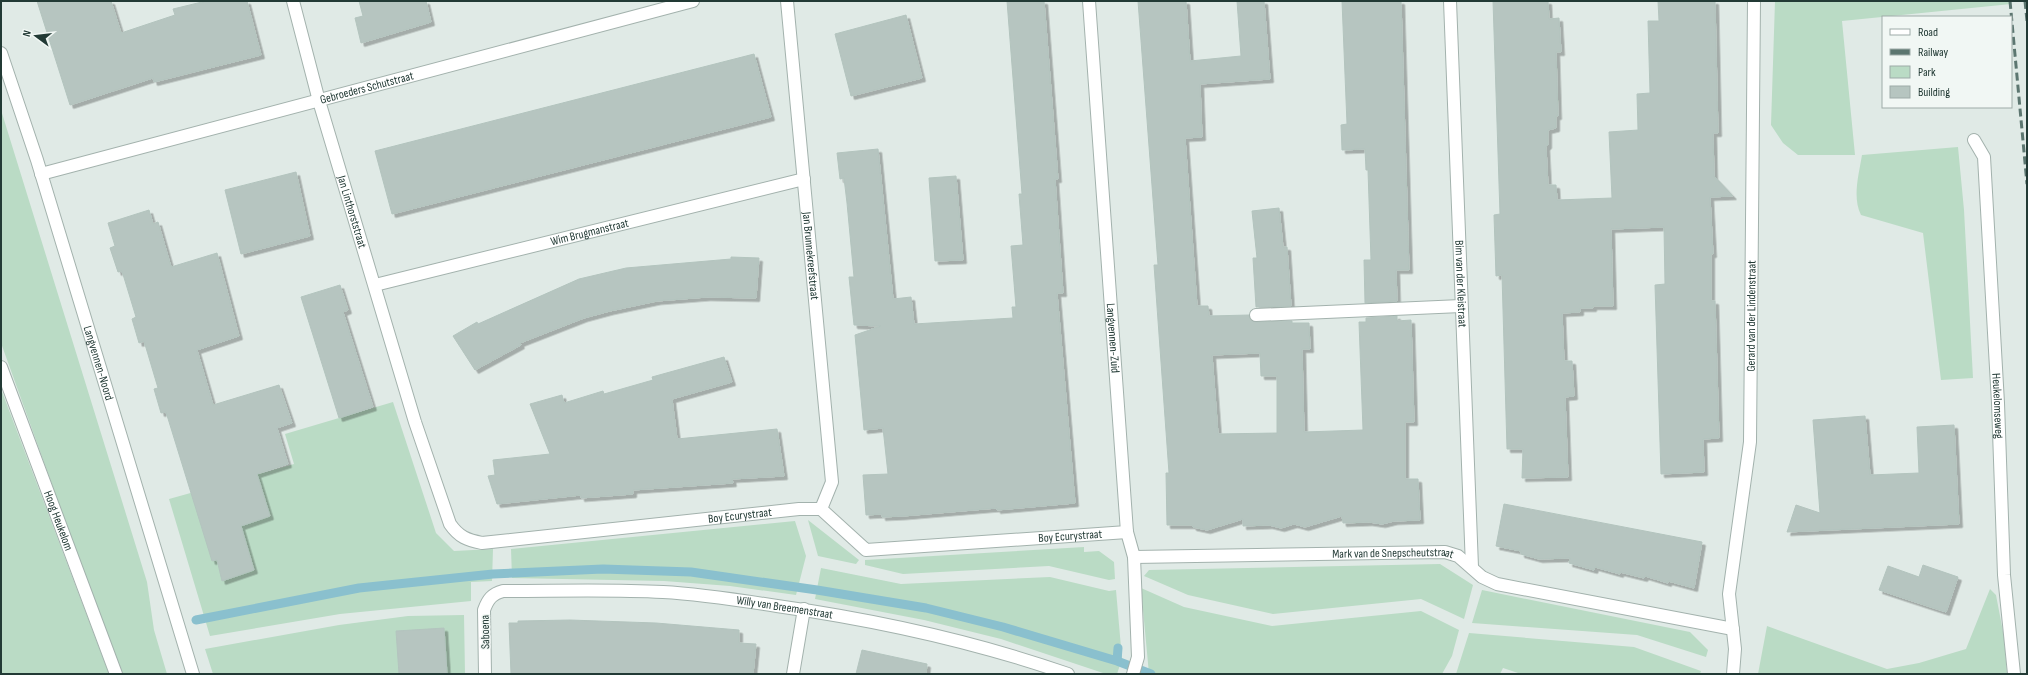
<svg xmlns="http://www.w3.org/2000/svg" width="2028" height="675" viewBox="0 0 2028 675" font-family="'Sofia Sans Condensed',sans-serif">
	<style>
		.green { fill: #badbc5 }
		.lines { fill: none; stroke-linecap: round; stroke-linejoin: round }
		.stream { stroke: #8ac0ce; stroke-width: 9 }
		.building { fill: #b6c5c0; stroke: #b3c4be; fill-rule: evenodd; filter: url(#shadow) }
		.service-casing { stroke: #a3b2ad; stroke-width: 14 }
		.minor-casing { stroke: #a3b2ad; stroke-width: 14 }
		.service { stroke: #fff; stroke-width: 12 }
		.minor { stroke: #fff; stroke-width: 12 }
		.rail { stroke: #5c7670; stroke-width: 3; stroke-dasharray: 8 4; stroke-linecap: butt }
		.labels { text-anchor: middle; stroke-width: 3; stroke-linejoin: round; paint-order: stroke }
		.street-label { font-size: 12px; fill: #223a35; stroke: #f1f7f4 }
	</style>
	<defs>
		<filter id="shadow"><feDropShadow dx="3.5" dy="3.5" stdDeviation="0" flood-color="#0004"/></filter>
	</defs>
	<rect width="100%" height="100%" fill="#e0eae6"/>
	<path class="green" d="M1775 1H2011V4L1842 21 1855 155H1798L1783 143 1771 125Z
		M1 110 147 582 154 630 167 674H123L81 565 1 343Z
		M1958 147 1964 210 1973 378 1941 380 1923 233 1861 215C1852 197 1859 174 1862 155Z
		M1 389 109 674H1Z
		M393 402 436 533 454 551 493 549 492 581 471 582V601L340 614 210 636 169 499 294 464 285 434Z
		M808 520 859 560 856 564 818 556Z
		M795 521 806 556 796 595 730 586 664 581 512 578 511 549Z
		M1084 547V552L1099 551 1114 562 1115 579 1109 580 1049 566 903 574 865 565V560Z
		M1440 564 1473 585 1464 619 1421 599 1273 614 1188 595 1144 576 1149 570Z
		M821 568 901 584 1050 577 1109 591 1116 590 1122 659 1117 674H1106L1001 639 924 620 815 599Z
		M1141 588 1184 607 1272 626 1421 611 1459 630 1452 656 1442 674H1149Z
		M1990 589 1996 595 2004 637 2007 674H1758L1767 626 1887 669 1919 663 1966 649Z
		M1482 590 1690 632 1708 650 1706 657 1637 635 1472 623Z
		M464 615 465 674H213L205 649 339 625 408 616Z
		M1469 633 1634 647 1701 671 1700 674H1521L1503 668 1500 674H1456Z"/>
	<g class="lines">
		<path class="stream" d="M196 620 359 588 493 574 603 569 691 572 817 590 926 608 1003 627 1117 661 1118 648
			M1117 661 1151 674"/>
	</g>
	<path class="building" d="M37 1H111L121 33 175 15 173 9 206 1H247L261 55 154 82 153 78 70 105Z
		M359 1H426L431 22 361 43 355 18 363 16Z
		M1007 1H1044L1058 179H1055L1063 293H1057L1075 503 997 510V508L903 516 882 517V514L866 515 863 475 888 474 883 428 864 430 855 335 881 326 854 325 849 277H854L847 203 844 178 840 179 837 153 878 149 893 299 911 297 914 324 1013 318 1012 307H1016L1011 246 1023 245 1019 194H1022Z
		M1138 1H1186L1190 61 1241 56 1237 1H1264L1270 79 1200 84 1202 137 1185 138 1197 306H1208L1209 316 1249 315 1250 319 1256 322 1292 321V323H1309L1310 349H1302L1304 432 1363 430 1359 322H1366V318L1397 316V321L1411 320 1414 422H1405V479H1418L1420 520 1394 521 1382 524 1369 522 1343 523 1342 516 1305 527 1294 524 1281 528 1269 525 1243 526V519L1207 530 1193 527 1192 525H1167L1166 473H1169L1154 265H1158ZM1260 353 1261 376H1277V433L1218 434 1212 355Z
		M1342 1H1401L1409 270H1396L1397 301 1365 303 1364 260H1371L1368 170H1366L1365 149 1342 150 1341 125 1347 124Z
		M1493 1H1548L1549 19 1559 18 1561 52H1556L1558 116H1556V128L1548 130V145L1546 147 1548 185H1556L1557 200 1612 198 1609 132 1638 130 1637 94 1650 93 1648 21H1659L1658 1H1715L1718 133H1713L1714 176 1733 196 1710 197 1713 254H1711V301H1715L1719 438 1703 439 1704 472 1661 474 1655 285 1665 284 1664 227 1611 229 1613 306H1593V308H1580V312L1562 313 1564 361H1572L1574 396 1565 397 1568 477 1522 478 1523 449H1507L1502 275 1496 276 1494 215 1500 214Z
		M906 15 922 78 851 96 835 34Z
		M754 54 771 117 392 214 375 151Z
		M296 172 310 236 241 254 225 190Z
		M956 176 963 260 935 261 929 178Z
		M1279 208 1283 247H1287L1291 306 1256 307 1253 258H1257L1252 211Z
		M149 210 153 224 158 222 171 267 217 253 239 336 197 350 213 405 279 385 292 423 277 428 288 464 257 474 270 516 241 526 254 570 222 581 217 560 212 561 166 412 161 413 154 389 158 388 144 341 139 343 132 319 136 317 122 271 118 272 110 248 115 246 108 223Z
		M731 257 759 258 756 298 707 297 657 301 610 311 584 318 520 343 521 345 475 370 453 336 477 322 478 324 579 279 626 268 731 259Z
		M340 285 348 310 343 312 373 407 339 418 301 297Z
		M724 357 732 382 672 399 677 439 777 429 784 476 732 479 733 483 633 490V494L581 498V495L497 504 488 476 495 475 493 460 550 454 530 404 562 395 564 403 603 391 604 394 653 380 652 377Z
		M1865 416 1870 475 1919 473 1917 427 1954 425 1959 524 1787 532 1796 505 1820 513 1813 420Z
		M1504 504 1702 542 1694 588 1668 581V583L1645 576 1644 578 1620 572V574L1595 567 1594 570 1569 563 1570 558 1539 559 1521 554V551L1496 546Z
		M1923 565 1958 577 1946 612 1879 590 1888 566 1919 577Z
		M570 620 656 623 739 630V643L756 644 753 674H511L509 623H518V621Z
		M444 628 447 674H399L396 631Z
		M862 650 927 664 926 674H856Z"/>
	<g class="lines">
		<defs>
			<path id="service" d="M1256 315 1461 306
				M793 674 804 609"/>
			<g id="minor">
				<path id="s1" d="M293 1 319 101 415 422 450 524C459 537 467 540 482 543L799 509H821L866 550 1127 532"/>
				<path id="s2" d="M787 1 832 482 821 509"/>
				<path id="s3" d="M1089 1 1127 532 1134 557 1138 657 1133 674"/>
				<path id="s4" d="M1450 1 1472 567"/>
				<path id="s5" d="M1 53 37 160 193 674"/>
				<path id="s6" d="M1974 140 1984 157 1998 403 2004 575 2014 674"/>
				<path id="s7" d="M41 174 693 1"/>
				<path id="s8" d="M375 285 804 179"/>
				<path id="s9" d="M1 367 116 674"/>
				<path id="s10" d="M1134 557 1445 552 1458 556 1482 577 1497 584 1733 629"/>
				<path id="s11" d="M485 674 484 610C488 599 492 594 503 591 556 591 610 589 663 592 701 594 739 600 777 606 876 620 973 641 1068 674"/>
				<path id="s12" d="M1733 674 1735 649 1729 594 1750 442 1754 1"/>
			</g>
		</defs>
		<use href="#service" class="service-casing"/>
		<use href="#minor" class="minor-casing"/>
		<use href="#service" class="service"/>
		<use href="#minor" class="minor"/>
		<path class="rail" d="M2010 1 2027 184
			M2025 1 2027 21"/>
	</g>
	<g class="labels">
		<g class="street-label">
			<text dy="4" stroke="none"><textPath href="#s7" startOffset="337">Gebroeders Schutstraat</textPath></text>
			<text dy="4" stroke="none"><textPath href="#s1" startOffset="219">Jan Linthorststraat</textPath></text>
			<text dy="4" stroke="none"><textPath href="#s8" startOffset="221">Wim Brugmanstraat</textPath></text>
			<text dy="4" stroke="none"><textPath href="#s2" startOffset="256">Jan Brunnekreefstraat</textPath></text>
			<text dy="4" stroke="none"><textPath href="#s4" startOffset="283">Bim van der Kleistraat</textPath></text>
			<text dy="4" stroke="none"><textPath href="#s12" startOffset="360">Gerard van der Lindenstraat</textPath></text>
			<text dy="4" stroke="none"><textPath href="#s3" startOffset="338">Langvennen-Zuid</textPath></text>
			<text dy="4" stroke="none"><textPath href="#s5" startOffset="325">Langvennen-Noord</textPath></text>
			<text dy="4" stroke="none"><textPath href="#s6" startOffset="269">Heukelomseweg</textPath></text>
			<text dy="4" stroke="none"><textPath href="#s1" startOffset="844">Boy Ecurystraat</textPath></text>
			<text dy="4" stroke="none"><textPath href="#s9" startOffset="164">Hoog Heukelom</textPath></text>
			<text dy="4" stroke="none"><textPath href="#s1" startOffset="1191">Boy Ecurystraat</textPath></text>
			<text dy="4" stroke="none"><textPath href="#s10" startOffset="259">Mark van de Snepscheutstraat</textPath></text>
			<text dy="4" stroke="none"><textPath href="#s11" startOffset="375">Willy van Breemenstraat</textPath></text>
			<text transform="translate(485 632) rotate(-91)" y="4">Saboena</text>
		</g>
	</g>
	<rect width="2028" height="675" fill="none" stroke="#223a35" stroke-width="4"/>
	<rect x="1882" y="16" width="130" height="92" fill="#f1f7f4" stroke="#9eaba8"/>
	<rect x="1890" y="29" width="20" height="6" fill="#ffffff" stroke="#9eaba8"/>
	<text x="1918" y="36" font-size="12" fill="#223a35">Road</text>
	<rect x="1890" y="49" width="20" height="6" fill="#5c7670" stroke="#9eaba8"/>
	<text x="1918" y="56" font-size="12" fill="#223a35">Railway</text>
	<rect x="1890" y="66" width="20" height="12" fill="#badbc5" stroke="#9eaba8"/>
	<text x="1918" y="76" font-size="12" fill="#223a35">Park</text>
	<rect x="1890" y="86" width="20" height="12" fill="#b6c5c0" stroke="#9eaba8"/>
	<text x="1918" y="96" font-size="12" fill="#223a35">Building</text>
	<g transform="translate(36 36) rotate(285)" stroke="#f1f7f4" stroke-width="3" paint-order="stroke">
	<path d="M0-3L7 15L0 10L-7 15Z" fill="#223a35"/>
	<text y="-6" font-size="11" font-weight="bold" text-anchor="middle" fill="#223a35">N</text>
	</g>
</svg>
